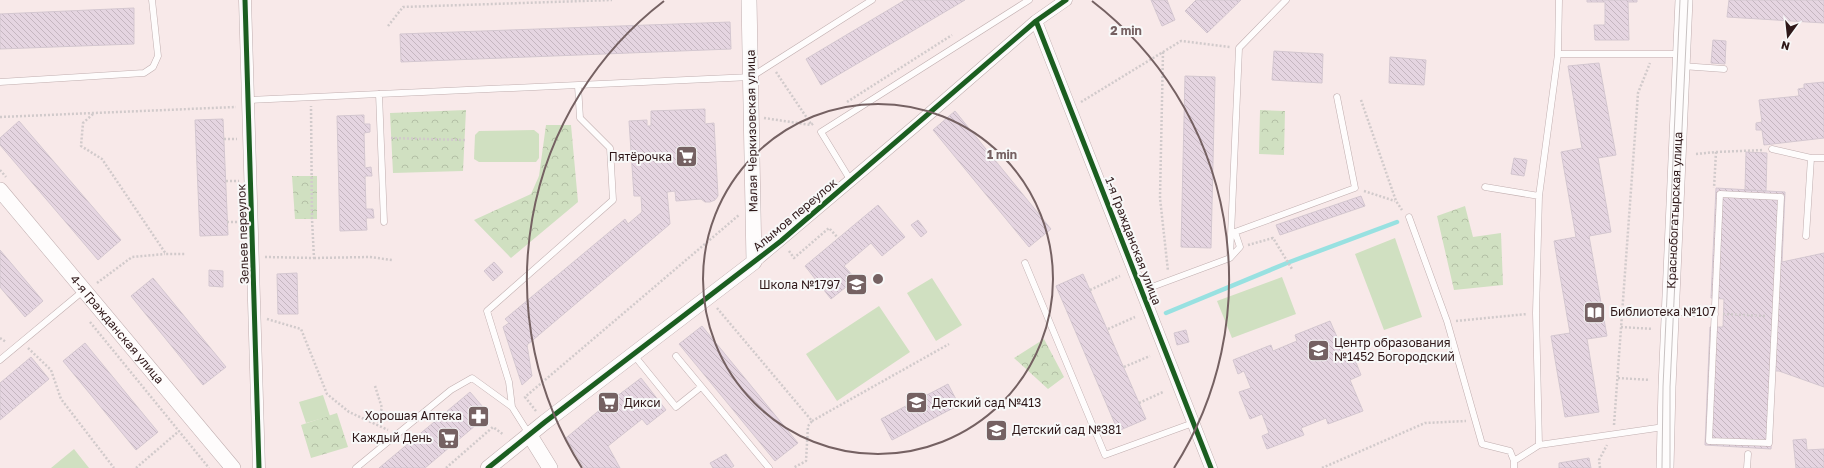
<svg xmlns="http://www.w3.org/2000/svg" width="1824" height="468" viewBox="0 0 1824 468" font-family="'Golos Text',sans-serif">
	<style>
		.park { fill: url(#park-crowns) }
		.pitch { fill: #d0e0c1 }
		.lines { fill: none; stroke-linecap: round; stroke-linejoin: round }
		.stream { stroke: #98e1e1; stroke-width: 4.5 }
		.building { fill: url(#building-back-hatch); stroke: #d4c7d0 }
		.service-casing { stroke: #c0aeaf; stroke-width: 7 }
		.minor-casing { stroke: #c0aeaf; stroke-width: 13 }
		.tertiary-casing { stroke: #c0aeaf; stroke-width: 16 }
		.secondary-casing { stroke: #c0aeaf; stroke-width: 18 }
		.path { stroke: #d1cacb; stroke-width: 2.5; stroke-dasharray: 2 2; stroke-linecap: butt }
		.service { stroke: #fefcfc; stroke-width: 6 }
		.minor { stroke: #fefcfc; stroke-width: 12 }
		.tertiary { stroke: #fefcfc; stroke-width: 15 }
		.secondary { stroke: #fefcfc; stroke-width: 17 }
		.tram { stroke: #c8c2c2; stroke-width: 1 }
		.cycleway-casing { stroke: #f8f8f8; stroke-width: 8 }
		.cycleway { stroke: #1b5e20; stroke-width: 5 }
		.ring { fill: none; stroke: #756162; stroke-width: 2 }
		.labels { text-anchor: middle; stroke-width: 4; stroke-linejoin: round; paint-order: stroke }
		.street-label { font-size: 12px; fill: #2f1819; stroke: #f8f8f8 }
		.poi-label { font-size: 12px; fill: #2f1819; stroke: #f8f8f8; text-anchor: start }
		.centre { fill: #756162; stroke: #f8f8f8; stroke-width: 2 }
		.ring-label { font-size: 12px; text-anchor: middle; font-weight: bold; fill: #756162; stroke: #f8f8f8; stroke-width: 4; stroke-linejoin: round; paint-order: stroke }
	</style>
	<defs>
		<pattern id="park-crowns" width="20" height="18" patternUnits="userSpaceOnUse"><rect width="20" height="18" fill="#d0e0c1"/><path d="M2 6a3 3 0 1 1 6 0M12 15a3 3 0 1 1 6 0" fill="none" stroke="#b3bfa5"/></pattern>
		<pattern id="building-back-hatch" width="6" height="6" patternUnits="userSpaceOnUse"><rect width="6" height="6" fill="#e5d5e1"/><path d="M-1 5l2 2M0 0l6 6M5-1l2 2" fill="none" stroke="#c5b6c0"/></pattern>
	</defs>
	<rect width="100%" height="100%" fill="#f8e9e9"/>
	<path class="park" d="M466 110 463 171 393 173 390 113Z
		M1260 110 1285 111 1284 155 1259 154Z
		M546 125H571L578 202 511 258 474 220 531 194 539 176Z
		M292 176H317V219H295Z
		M1465 206 1473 237 1501 233 1503 285 1454 290 1437 216Z
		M1044 339 1064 377 1048 389 1014 358Z
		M337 413 348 447 311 458 301 425Z"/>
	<path class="pitch" d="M534 130 539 134V158L536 162H479L474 159 475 135 479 131Z
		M1395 238 1422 317 1384 330 1355 254Z
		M1282 277 1296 314 1232 338 1217 301Z
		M932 278 962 325 936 341 907 293Z
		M879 306 910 352 837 401 806 354Z
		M323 395 330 416 306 423 299 402Z
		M74 449 89 468H51Z"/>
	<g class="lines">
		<path class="stream" d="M1166 313 1287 263 1397 222"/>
	</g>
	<path class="building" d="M905 0H965L821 85 806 59Z
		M1151 0H1167L1175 20 1162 26Z
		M1196 0H1241L1207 33 1185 11Z
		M1587 0H1637V2H1628L1629 40H1595L1594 25H1605V2H1587Z
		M1729 0H1824V23L1727 17Z
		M134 8V44L0 49V14Z
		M730 22 731 49 401 62 400 34Z
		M1713 40 1726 41 1725 64 1711 63Z
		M1274 51 1323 54 1322 83 1272 80Z
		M1390 57 1426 60 1424 85 1389 83Z
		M1599 63 1616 155 1598 158 1611 232 1589 236 1607 336 1587 339 1599 412 1565 417 1551 336 1570 333 1554 241 1576 237 1561 152 1582 148 1568 66Z
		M1185 76 1215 77 1211 248 1181 247Z
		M1824 82V138L1764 145 1762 130H1756V123L1762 122 1759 100 1799 96 1798 89 1804 88V84Z
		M705 109V124L714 123 718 196 715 200 710 202H705L701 199 676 201 675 191 667 192 670 224 527 345 532 376 522 385 503 327 509 323 505 319 625 219 628 224 642 212 641 196H634L629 121 647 120V126H651V111Z
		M955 111 1051 229 1029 247 933 130Z
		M364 115V124H370V132L364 133 365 168 371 167 372 176H365L366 209H373L374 218H366L367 230 340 231 337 116Z
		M223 119 228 235 200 236 195 120Z
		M19 121 121 240 98 260 0 145V138Z
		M1746 152 1767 153 1766 191 1745 190Z
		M1514 158 1527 160 1524 176 1511 174Z
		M1716 188 1785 192 1782 262 1824 253V387L1779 371H1775L1771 449 1705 445 1710 327H1723L1724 299 1711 298Z
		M1361 196 1365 206 1280 235 1276 225Z
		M878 205 905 237 882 256 871 243 844 266 856 279 831 299 805 266Z
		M918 220 927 232 921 237 911 225Z
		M0 250 43 301 25 317 0 287Z
		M494 262 503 272 493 281 484 271Z
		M209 270 223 271V287L209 286Z
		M297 273 298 314H278L277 274Z
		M1083 274 1146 419 1118 431 1056 286Z
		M153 278 226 367 203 385 131 296Z
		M1330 321 1344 353 1351 350 1361 375 1350 380 1363 411 1328 424 1326 418 1301 428 1304 435 1267 449 1262 436 1269 433 1262 414 1250 419 1239 392 1251 388 1244 371 1238 374 1233 360 1271 345 1273 351 1297 341 1295 335Z
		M702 326 798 443 775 461 679 344Z
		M1186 330 1189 342 1177 345 1174 333Z
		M85 343 158 432 136 450 63 361Z
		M31 357 49 379 0 420V383Z
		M641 378 666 410 647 425 642 419 608 446 620 468H584L566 438 608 403Z
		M948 384 959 405 892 440 881 419Z
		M470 392 489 414 425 468H379Z
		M1806 439 1807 450 1824 449V468H1796L1793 440Z
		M726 454 734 466 731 468H713L710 463Z
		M1589 458 1591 468H1559V463Z"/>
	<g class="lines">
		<defs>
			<path id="service" d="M1558 54H1680
				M1682 66 1724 69
				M0 82 144 73 153 67 158 56 152 0
				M379 94 384 222
				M249 100 751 77 872 0
				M1772 149 1811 158
				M851 181 821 132 1029 0
				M1485 187 1539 196
				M1720 194 1781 197 1769 443 1709 441Z
				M1409 217 1447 321 1482 444 1510 451 1514 461
				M1806 236 1811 158H1824
				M1230 258 1240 247 1235 232 1355 188 1337 97
				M1025 263 1105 455 1193 423
				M1141 291 1230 258 1239 48 1286 0
				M1672 312 1715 314
				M633 354 676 407 701 387
				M676 356 769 468
				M0 360 83 291
				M529 434 512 407 509 382 487 311 613 200 610 148 580 118 578 86
				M1539 445 1536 313 1539 196 1558 54 1559 0
				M356 468 451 390 472 378 512 407
				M1514 468V461L1539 445 1664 427
				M1747 468 1748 454"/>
			<path id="minor" d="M245 0 259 468
				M1036 21 1211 468
				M754 262 915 126 1036 21 1066 0"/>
			<g id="tertiary">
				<path id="s1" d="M0 190 233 468"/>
				<path d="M529 434 550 468"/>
				<path d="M488 468 545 422 754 262 749 0"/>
			</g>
			<g id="secondary">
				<path id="s2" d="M1665 468 1667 387 1684 0"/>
			</g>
		</defs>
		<use href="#service" class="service-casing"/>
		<use href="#minor" class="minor-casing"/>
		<use href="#tertiary" class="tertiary-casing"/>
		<use href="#secondary" class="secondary-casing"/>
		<path class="path" d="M388 26 403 7 612 0
			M1163 52 1160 198 1168 271
			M776 72 811 124
			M1361 100 1396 201 1402 210
			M847 102 952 35
			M1081 102 1181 41 1230 47
			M93 114 83 123 81 146 102 159 166 254H185
			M0 117 236 107
			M764 118 811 125 814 123
			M391 138 465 140
			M224 139H237
			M1716 152 1763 150
			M1696 154 1716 152 1714 188
			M0 170 6 177
			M226 181H239
			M1364 191 1395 201
			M227 222H239
			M1248 245 1273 238 1292 269
			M789 251 794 258 829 228 838 238
			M265 257 314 258 312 219 311 106
			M314 258 370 257 392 260
			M97 283 132 257 165 254
			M1090 290 1120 276
			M717 308 812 421 808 426 806 461 793 468
			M1723 314 1766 316
			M267 319 301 329 327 394 349 412 388 430
			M1456 321 1527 314
			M90 322 209 468
			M1621 327 1653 329
			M1108 329 1135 317
			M0 338 6 342
			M28 348 51 370 61 399 114 468
			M1124 367 1150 356
			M1618 378 1650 380
			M375 386 382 408 376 424
			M1139 403 1163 392
			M536 411 525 397 739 215
			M812 421 949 344
			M1614 425 1638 93 1650 63
			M136 468 179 431
			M446 468 493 427 504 435
			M1322 468 1425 423 1466 421
			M1600 468 1599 460 1607 445"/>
		<use href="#service" class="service"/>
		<use href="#minor" class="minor"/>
		<use href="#tertiary" class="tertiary"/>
		<use href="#secondary" class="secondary"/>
		<path class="tram" d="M1662 468 1663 387 1680 0
			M1670 468V387L1688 0"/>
		<defs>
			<path id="cycleway" d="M245 0 259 468
				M1036 21 1211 468
				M488 468 545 422 781 241 1036 21 1066 0"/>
		</defs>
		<use href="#cycleway" class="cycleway-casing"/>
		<use href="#cycleway" class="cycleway"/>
	</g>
	<g class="ring">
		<circle cx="878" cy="279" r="175"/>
		<path d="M582 468A351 351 0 0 1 664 1M1092 1A351 351 0 0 1 1174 468"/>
	</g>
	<defs>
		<symbol id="supermarket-square" viewBox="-11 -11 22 22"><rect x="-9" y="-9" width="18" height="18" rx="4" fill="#756162" stroke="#f8f8f8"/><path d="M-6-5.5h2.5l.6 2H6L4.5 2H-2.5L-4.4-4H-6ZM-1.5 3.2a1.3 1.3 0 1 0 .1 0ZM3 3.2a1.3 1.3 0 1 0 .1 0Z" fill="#fff"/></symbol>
		<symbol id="school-square" viewBox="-11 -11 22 22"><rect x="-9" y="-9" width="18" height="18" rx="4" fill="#756162" stroke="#f8f8f8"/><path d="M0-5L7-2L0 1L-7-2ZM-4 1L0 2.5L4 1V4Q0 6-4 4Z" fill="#fff"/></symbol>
		<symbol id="library-square" viewBox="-11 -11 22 22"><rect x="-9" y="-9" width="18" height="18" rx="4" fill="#756162" stroke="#f8f8f8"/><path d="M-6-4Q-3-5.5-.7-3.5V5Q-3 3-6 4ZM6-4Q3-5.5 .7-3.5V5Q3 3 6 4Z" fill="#fff"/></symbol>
		<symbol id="pharmacy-square" viewBox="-11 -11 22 22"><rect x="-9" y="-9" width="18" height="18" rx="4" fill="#756162" stroke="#f8f8f8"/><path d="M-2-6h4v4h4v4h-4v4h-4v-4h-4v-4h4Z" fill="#fff"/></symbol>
	</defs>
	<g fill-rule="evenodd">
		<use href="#supermarket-square" x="674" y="144" width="25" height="25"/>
		<use href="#school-square" x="844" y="272" width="25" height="25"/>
		<use href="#library-square" x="1582" y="300" width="25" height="25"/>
		<use href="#school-square" x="1306" y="338" width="25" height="25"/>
		<use href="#supermarket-square" x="596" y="390" width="25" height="25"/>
		<use href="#school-square" x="904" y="390" width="25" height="25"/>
		<use href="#pharmacy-square" x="466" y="404" width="25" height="25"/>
		<use href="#school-square" x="984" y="418" width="25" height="25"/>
		<use href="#supermarket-square" x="436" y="426" width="25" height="25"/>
	</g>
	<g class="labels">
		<g class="street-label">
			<text transform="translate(752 131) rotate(-91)" y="4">Малая Черкизовская улица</text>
			<text dy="4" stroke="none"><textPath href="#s2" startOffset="258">Краснобогатырская улица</textPath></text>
			<text transform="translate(795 215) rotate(-40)" y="4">Алымов переулок</text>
			<text transform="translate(243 234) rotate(-92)" y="4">Зельев переулок</text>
			<text transform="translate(1133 241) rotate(69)" y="4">1-я Гражданская улица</text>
			<text dy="4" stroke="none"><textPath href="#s1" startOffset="182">4-я Гражданская улица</textPath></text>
		</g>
		<g class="poi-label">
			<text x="672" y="161" text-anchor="end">Пятёрочка</text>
			<text x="840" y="289" text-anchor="end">Школа №1797</text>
			<text x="1610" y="316">Библиотека №107</text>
			<text x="1334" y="347">Центр образования<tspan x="1334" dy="14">№1452 Богородский</tspan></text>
			<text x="624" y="407">Дикси</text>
			<text x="932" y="407">Детский сад №413</text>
			<text x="462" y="420" text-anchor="end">Хорошая Аптека</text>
			<text x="1012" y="434">Детский сад №381</text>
			<text x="432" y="442" text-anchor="end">Каждый День</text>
		</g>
	</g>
	<circle cx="878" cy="279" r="6" class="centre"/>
	<g class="ring-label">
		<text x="1126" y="35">2 min</text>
		<text x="1002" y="159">1 min</text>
	</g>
	<g transform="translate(1788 36) rotate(195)" stroke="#f8f8f8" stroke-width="3" paint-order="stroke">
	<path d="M0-3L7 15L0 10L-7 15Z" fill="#2f1819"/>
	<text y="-6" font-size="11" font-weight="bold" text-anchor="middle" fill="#2f1819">N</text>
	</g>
</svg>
